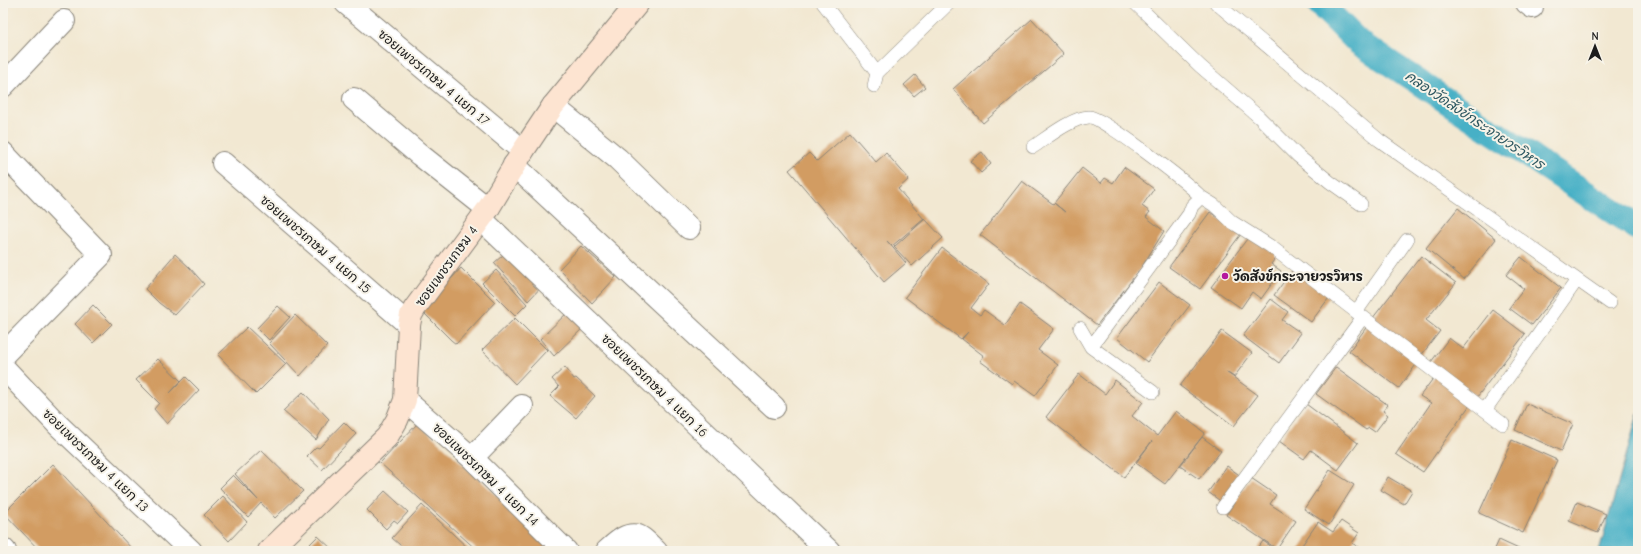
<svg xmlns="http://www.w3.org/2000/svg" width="1641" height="554" viewBox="0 0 1641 554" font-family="'Comic Neue','Playpen Sans Thai',sans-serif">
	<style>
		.water { fill: #47b0c6; stroke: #326671 }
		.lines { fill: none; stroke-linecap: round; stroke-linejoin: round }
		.canal { stroke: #47b0c6; stroke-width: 26 }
		.building { fill: #d29c62 }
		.lane-casing { stroke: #878277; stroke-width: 14 }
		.street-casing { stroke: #878277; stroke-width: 24 }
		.secondary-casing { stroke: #878277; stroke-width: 24 }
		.lane { stroke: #fff; stroke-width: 13 }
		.street { stroke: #fff; stroke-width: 22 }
		.secondary { stroke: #fde4d1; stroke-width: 22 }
		.poi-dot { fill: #b5179e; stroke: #f7f3e8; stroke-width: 1.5 }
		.labels { text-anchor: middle; stroke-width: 4; stroke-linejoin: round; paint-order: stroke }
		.street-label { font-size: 13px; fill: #1c1c1c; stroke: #f7f3e8 }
		.poi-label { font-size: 13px; font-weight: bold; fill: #1c1c1c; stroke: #f7f3e8; text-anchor: start }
		.water-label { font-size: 14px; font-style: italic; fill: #2d5760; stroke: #f7f3e8 }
	</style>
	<rect width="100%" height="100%" fill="#f7f3e8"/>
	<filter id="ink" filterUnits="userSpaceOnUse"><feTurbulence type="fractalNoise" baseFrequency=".025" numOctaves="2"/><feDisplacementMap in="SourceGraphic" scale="8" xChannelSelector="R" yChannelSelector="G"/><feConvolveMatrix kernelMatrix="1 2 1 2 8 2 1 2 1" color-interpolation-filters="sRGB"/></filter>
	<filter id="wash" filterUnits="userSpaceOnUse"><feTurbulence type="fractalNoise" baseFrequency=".012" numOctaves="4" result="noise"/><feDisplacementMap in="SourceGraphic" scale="16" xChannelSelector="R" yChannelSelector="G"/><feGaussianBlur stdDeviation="0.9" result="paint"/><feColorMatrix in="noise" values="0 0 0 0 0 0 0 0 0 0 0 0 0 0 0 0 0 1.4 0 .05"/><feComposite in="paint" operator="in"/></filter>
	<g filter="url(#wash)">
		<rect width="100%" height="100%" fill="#f2e8d2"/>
		<path class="water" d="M1638 413V551H1599L1635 424Z"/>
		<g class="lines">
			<path class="canal" d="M1319 3 1358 42 1638 228"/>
		</g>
		<g id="blocks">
			<path class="building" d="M1032 19 1064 54 983 123 953 89Z
				M915 75 925 87 914 96 904 85Z
				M850 132 876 162 886 153 909 179 898 189 924 219 892 246 887 241 906 263 884 282 789 170 809 153 817 161Z
				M982 152 991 164 981 173 970 161Z
				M1124 167 1154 189 1142 206 1150 212 1146 217 1164 231 1141 268 1097 325 980 235 1022 181 1053 204 1054 203 1065 212 1054 203 1082 168 1101 183 1105 178 1113 183Z
				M1458 208 1496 239 1464 279 1426 248Z
				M1210 212 1241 234 1200 289 1169 267Z
				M925 219 943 238 912 266 894 247Z
				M1250 235 1278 255 1271 264 1281 271 1261 299 1252 292 1241 308 1211 287Z
				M581 246 616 277 592 303 559 269Z
				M511 248 546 282 528 301 494 263Z
				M942 248 989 284 971 308 980 315 984 310 1005 325 1020 304 1054 329 1038 350 1058 365 1035 396 1014 381 1012 384 980 361 984 356 962 339 968 332 961 339 905 297Z
				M175 254 190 268 204 284 175 315 159 303 145 289Z
				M1421 256 1456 283 1426 320 1440 331 1420 357 1372 319Z
				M1521 257 1561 288 1532 325 1509 308 1524 289 1506 275Z
				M461 268 495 302 456 344 451 340 422 311Z
				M1294 268 1331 295 1311 322 1274 295Z
				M496 270 527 304 515 316 482 283Z
				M1159 282 1190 305 1147 362 1117 338Z
				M1271 299 1288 312 1282 320 1301 333 1279 363 1243 336Z
				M93 305 112 324 93 343 75 324Z
				M278 306 290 317 269 340 257 328Z
				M570 310 586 325 554 356 540 339Z
				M1493 310 1525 334 1477 397 1431 362 1449 338 1463 349Z
				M295 315 327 346 300 376 269 343Z
				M515 318 547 350 515 384 482 350Z
				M1368 325 1418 362 1399 388 1349 351Z
				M247 327 286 364 256 394 218 355Z
				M1222 331 1252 353 1234 377 1226 372 1258 395 1234 426 1180 386Z
				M158 359 181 381 170 393 186 377 199 390 167 424 154 409 159 403 136 380Z
				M565 367 574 379 576 378 595 396 576 418 550 396 559 387 552 379Z
				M1336 367 1388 405 1383 411 1388 415 1375 432 1369 428 1366 430 1316 394Z
				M1079 374 1105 394 1115 380 1143 402 1132 416 1157 436 1176 411 1205 433 1165 484 1136 463 1152 441 1124 477 1046 417Z
				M1435 376 1472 402 1423 472 1396 454 1431 403 1420 396Z
				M303 392 329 419 316 440 283 411Z
				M1306 404 1358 443 1338 470 1311 450 1304 459 1279 441Z
				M1527 404 1573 424 1561 451 1515 430Z
				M344 422 356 434 322 470 307 456 316 447 319 448Z
				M418 423 557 551H478L380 463Z
				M1202 437 1221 451 1199 479 1180 466Z
				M1512 440 1557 460 1523 533 1479 513Z
				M261 450 303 491 275 518 261 503 248 517 220 488 233 475 258 500 235 474Z
				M53 464 133 550 132 551H40L4 513Z
				M1227 466 1242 477 1223 503 1208 492Z
				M1330 470 1354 485 1329 525 1304 509Z
				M1388 477 1412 491 1404 504 1381 490Z
				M1251 478 1276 495 1270 504 1296 521 1277 549 1226 515Z
				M385 491 408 512 398 523 394 520 386 529 367 510Z
				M223 496 247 522 229 541 204 515Z
				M1577 502 1606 514 1598 533 1569 521Z
				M422 505 469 549 468 551H407L392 538Z
				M1341 521 1359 533 1352 543 1364 551H1298L1318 522 1333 532Z
				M318 536 334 551H303Z
				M1499 540 1523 551H1494Z
				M1263 541 1278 551H1256Z"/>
		</g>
	</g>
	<g filter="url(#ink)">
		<use href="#blocks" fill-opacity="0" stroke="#878277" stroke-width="1"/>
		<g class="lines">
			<defs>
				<path id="lane" d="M823 3 877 73
					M1135 3 1200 66 1259 117 1298 156 1330 182 1361 204
					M1216 3 1379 140 1610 303
					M874 86 877 73 949 3
					M1033 147C1048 137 1071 118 1089 117 1102 116 1190 185 1201 197L1192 206 1189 214 1091 347
					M1201 197 1214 205 1232 222 1270 246 1503 424
					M1356 312 1407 240
					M1080 328 1091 347 1153 392
					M1485 410 1577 280
					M1223 507 1363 317"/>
				<path id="street" d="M346 3 523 151
					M1527 3 1532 7
					M3 86 64 21
					M354 99 420 155 488 209
					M553 106 618 159 689 228
					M3 153 101 255 3 355
					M223 163 409 325
					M514 165 774 407
					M481 219 829 551
					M3 367 58 425 191 551
					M405 400 472 458 566 551
					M472 458 522 406
					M3 549 5 551
					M607 551C615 544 626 532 638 536 644 538 651 547 656 551"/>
				<path id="secondary" d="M269 551 387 437 397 420 405 400 409 325 411 315 415 308 488 209 523 151 553 106 638 3"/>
			</defs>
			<use href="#lane" class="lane-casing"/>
			<use href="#street" class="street-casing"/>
			<use href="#secondary" class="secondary-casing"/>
			<use href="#lane" class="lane"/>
			<use href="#street" class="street"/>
			<use href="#secondary" class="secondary"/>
		</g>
	</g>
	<circle class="poi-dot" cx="1225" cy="276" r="4"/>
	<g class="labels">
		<g class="street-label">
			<text transform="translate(434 77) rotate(40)" y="5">ซอยเพชรเกษม 4 แยก 17</text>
			<text transform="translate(316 244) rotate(41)" y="5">ซอยเพชรเกษม 4 แยก 15</text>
			<text transform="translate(446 266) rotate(-54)" y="5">ซอยเพชรเกษม 4</text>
			<text transform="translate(655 385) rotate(44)" y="5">ซอยเพชรเกษม 4 แยก 16</text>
			<text transform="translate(96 460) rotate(44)" y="5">ซอยเพชรเกษม 4 แยก 13</text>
			<text transform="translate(486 474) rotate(44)" y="5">ซอยเพชรเกษม 4 แยก 14</text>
		</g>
		<g class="poi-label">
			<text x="1233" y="281">วัดสังข์กระจายวรวิหาร</text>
		</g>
		<g class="water-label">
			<text transform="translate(1475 120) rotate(34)" y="5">คลองวัดสังข์กระจายวรวิหาร</text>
		</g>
	</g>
	<rect width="1641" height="554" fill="none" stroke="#f7f3e8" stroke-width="16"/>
	<g transform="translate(1595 46)" stroke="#f7f3e8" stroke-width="3" paint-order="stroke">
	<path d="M0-3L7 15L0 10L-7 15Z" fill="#1c1c1c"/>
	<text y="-6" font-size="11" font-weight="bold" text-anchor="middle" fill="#1c1c1c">N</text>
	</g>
</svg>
